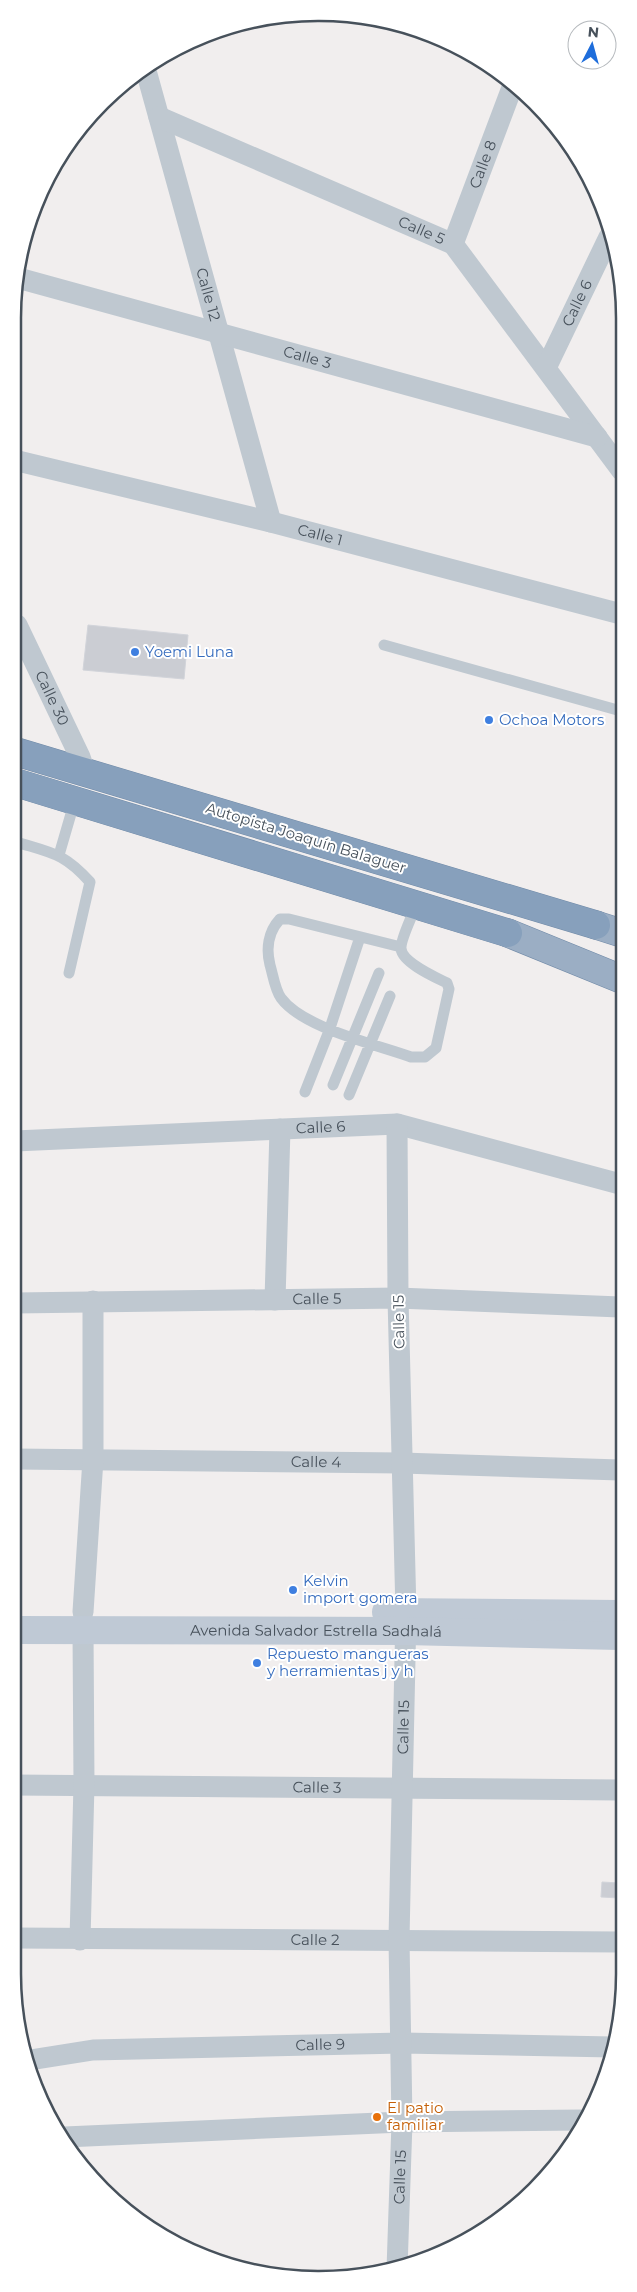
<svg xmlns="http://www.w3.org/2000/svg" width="637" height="2292" viewBox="0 0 637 2292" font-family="Montserrat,sans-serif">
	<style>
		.building { fill: #cbcdd3; stroke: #d2d4da }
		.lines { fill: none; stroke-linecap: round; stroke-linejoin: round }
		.trunk-casing { stroke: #728ba8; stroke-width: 29 }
		.motorway-casing { stroke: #728ba8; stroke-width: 29 }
		.service { stroke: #bfc8d0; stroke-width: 11 }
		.minor { stroke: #bfc8d0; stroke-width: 21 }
		.secondary { stroke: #bfc9d5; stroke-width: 28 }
		.trunk { stroke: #9baec4; stroke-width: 28 }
		.motorway { stroke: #87a0bc; stroke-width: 28 }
		.shop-dot { fill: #3f7fe0; stroke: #fff; stroke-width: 2 }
		.food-dot { fill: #e8710a; stroke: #fff; stroke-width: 2 }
		.labels { text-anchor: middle; stroke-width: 4; stroke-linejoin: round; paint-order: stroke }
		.street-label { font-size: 15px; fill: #47515b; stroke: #fff }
		.shop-label { font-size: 15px; fill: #366cbe; stroke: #fff; text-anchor: start }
		.food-label { font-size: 15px; fill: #c56008; stroke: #fff; text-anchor: start }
		.rim { fill: none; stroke: #47515b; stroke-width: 2.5 }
	</style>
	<rect width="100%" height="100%" fill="#f1eeee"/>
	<path class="building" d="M88 625 188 635 184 679 83 670Z
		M602 1882 619 1883V1898L601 1897Z"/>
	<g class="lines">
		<defs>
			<path id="trunk" d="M596 925 621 933
				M508 933 621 979"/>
			<path id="motorway" d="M17 752 596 925
				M17 783 508 933"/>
		</defs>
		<use href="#trunk" class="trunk-casing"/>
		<use href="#motorway" class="motorway-casing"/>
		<path class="service" d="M384 645 621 711
			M16 842C52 853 64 853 90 882L69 973
			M59 855 75 800
			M401 947 289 919H280C268 932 266 949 270 965 273 975 275 990 281 998 303 1028 375 1044 411 1057H425L436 1048 449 989 447 983C435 977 403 963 401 949 400 940 413 915 416 905
			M333 1085 379 973
			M305 1092 329 1031 360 937
			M349 1095 390 996"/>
		<g class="minor">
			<path id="s1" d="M145 67 271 522"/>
			<path id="s2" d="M159 117 453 244 622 471"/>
			<path id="s3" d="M453 244 513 85"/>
			<path id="s4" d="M18 278 597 437"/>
			<path id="s5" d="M546 368 609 237"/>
			<path id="s6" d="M18 461 271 522 621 614"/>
			<path id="s7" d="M17 625 80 757 85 772"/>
			<path id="s8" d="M15 1141 397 1124 620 1184"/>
			<path d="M275 1300 280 1129"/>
			<path id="s9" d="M15 1303 398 1298 620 1307"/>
			<path id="s10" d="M14 1459 402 1463 620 1470"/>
			<path d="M83 1612 93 1459V1301"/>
			<path id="s11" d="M13 1785 619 1790"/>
			<path id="s12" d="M13 1938 619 1942"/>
			<path d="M80 1940 84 1784 83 1630"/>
			<path id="s13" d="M30 2060 93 2050 402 2043 613 2047"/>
			<path d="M65 2137 402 2122 583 2120"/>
			<path id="s14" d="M397 2269 402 2122 399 1939 406 1612 398 1298 397 1124"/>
		</g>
		<g class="secondary">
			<path d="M386 1612 619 1614"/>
			<path id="s15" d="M14 1630 405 1631 619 1636"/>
		</g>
		<use href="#trunk" class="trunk"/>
		<use href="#motorway" class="motorway"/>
	</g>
	<g class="shop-dot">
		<circle cx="135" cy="652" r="5"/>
		<circle cx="489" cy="720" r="5"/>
		<circle cx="293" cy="1590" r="5"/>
		<circle cx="257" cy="1663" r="5"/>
	</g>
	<circle class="food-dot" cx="377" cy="2117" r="5"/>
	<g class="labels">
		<g class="street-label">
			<text dy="5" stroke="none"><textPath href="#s3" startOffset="85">Calle 8</textPath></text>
			<text dy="5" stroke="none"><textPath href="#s2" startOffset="286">Calle 5</textPath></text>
			<text dy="5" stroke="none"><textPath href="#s1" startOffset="236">Calle 12</textPath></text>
			<text dy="5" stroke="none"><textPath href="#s5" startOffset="72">Calle 6</textPath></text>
			<text dy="5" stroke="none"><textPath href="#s4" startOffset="300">Calle 3</textPath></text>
			<text dy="5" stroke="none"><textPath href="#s6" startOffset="311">Calle 1</textPath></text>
			<text dy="5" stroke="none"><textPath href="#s7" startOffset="81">Calle 30</textPath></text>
			<text transform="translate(306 838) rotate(17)" y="5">Autopista Joaquín Balaguer</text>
			<text dy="5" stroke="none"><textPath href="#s8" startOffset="306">Calle 6</textPath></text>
			<text dy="5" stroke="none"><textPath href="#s9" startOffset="302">Calle 5</textPath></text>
			<text transform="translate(399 1322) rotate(-91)" y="5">Calle 15</text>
			<text dy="5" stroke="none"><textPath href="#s10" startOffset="302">Calle 4</textPath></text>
			<text dy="5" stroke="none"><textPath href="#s15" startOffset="302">Avenida Salvador Estrella Sadhalá</textPath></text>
			<text dy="5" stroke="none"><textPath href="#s14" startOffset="542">Calle 15</textPath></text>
			<text dy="5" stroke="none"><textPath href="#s11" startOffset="304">Calle 3</textPath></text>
			<text dy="5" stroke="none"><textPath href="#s12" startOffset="302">Calle 2</textPath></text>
			<text dy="5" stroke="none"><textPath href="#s13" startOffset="291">Calle 9</textPath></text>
			<text dy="5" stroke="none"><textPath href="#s14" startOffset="92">Calle 15</textPath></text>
		</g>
		<g class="shop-label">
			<text x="145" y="657">Yoemi Luna</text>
			<text x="499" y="725">Ochoa Motors</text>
			<text x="303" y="1586">Kelvin<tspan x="303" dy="17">import gomera</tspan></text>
			<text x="267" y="1659">Repuesto mangueras<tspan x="267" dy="17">y herramientas j y h</tspan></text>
		</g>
		<g class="food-label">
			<text x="387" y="2113">El patio<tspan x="387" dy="17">familiar</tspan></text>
		</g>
	</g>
	<path d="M0 0H637V2292H0ZM318 21H319A297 297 0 0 1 616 318V1974A297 297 0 0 1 319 2271H318A297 297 0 0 1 21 1974V318A297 297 0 0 1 318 21Z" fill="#fff" fill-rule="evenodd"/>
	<path class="rim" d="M318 21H319A297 297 0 0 1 616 318V1974A297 297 0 0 1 319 2271H318A297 297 0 0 1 21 1974V318A297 297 0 0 1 318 21Z"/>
	<g transform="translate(592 45) rotate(6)"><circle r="24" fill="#ffffff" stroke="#b5b9bd"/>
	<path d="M0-4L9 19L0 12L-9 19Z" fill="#1e6ddb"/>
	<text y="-8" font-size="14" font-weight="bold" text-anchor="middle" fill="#47515b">N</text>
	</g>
</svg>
